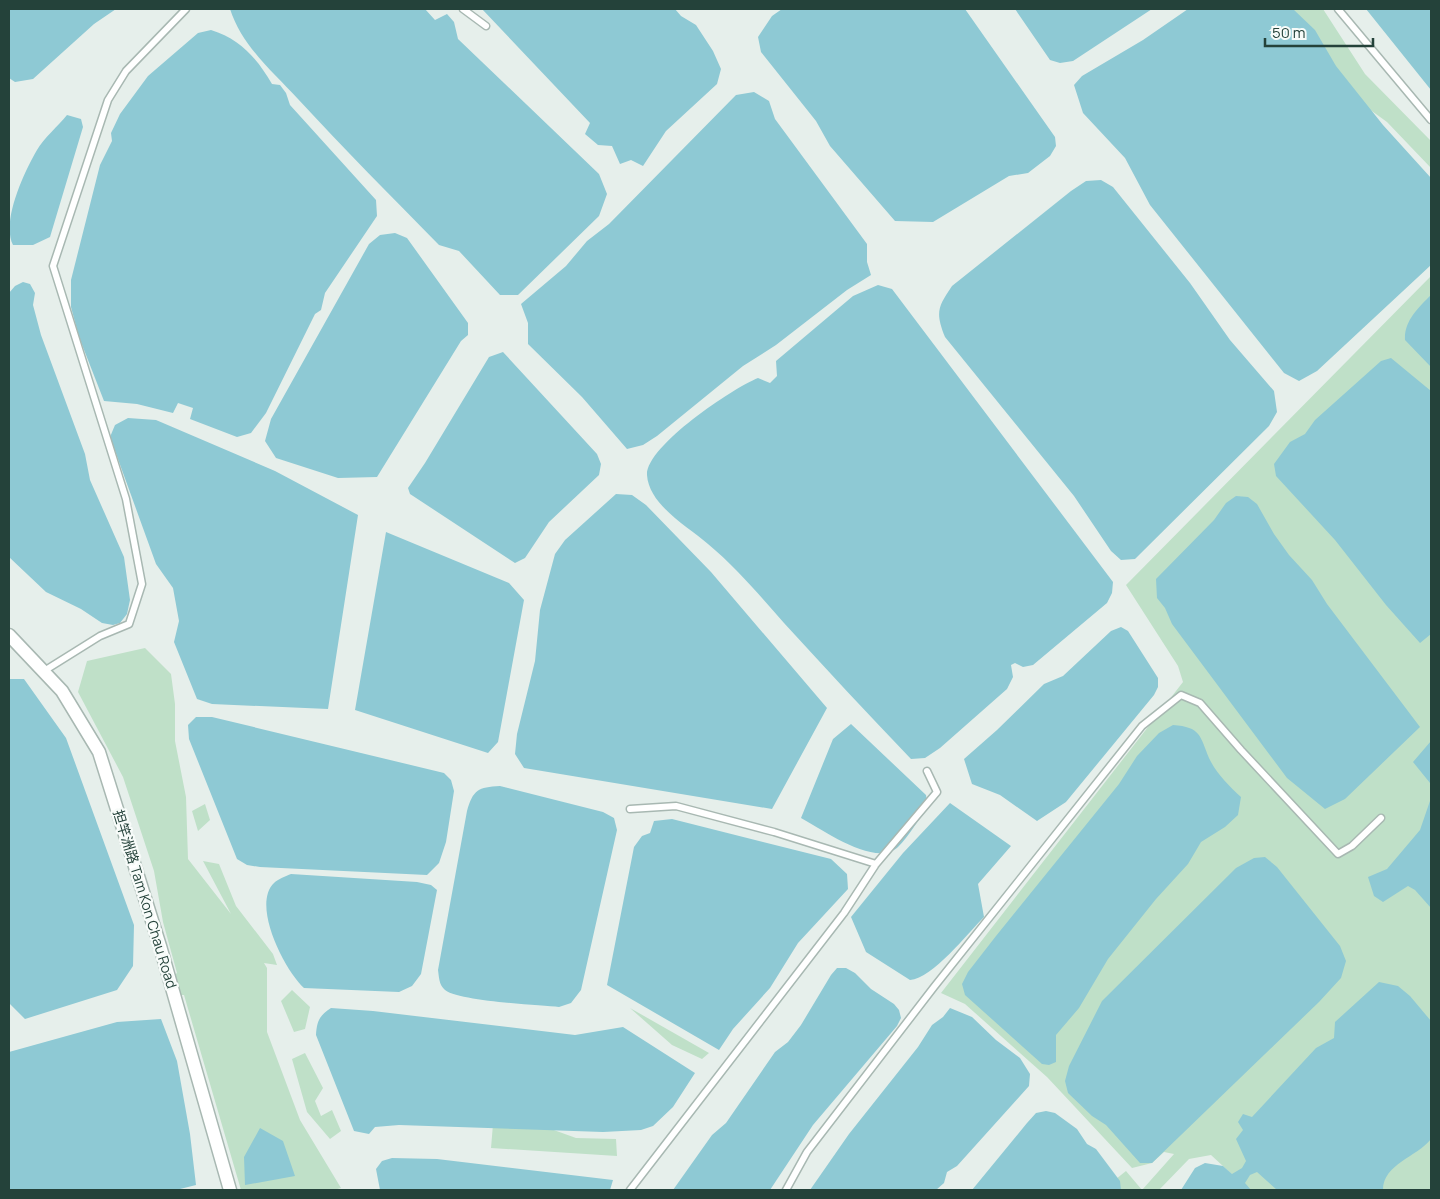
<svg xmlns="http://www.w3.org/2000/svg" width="1440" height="1199" viewBox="0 0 1440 1199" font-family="Manrope,'Noto Sans SC',sans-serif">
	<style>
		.green { fill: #bfe0c8 }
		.water { fill: #8ec9d4 }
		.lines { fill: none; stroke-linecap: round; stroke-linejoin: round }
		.lane-casing { stroke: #a8b8b2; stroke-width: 9 }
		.street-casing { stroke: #a8b8b2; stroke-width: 15 }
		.lane { stroke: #fff; stroke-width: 6 }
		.street { stroke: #fff; stroke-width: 12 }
		.labels { text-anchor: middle; stroke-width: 4.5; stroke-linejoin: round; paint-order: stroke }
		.street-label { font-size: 14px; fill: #24423a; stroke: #f7fbf9 }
	</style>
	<rect width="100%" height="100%" fill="#e6efeb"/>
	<path class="green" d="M1281 9H1323L1365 74 1431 141V168L1387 122 1340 88Z
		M1431 276V1190H1249L1211 1155 1189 1159 1159 1190H1111L1106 1187 1126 1171 1142 1190 1174 1154 1164 1152 1152 1163 1132 1168 1047 1077 965 1004 941 993 1183 682 1178 666 1126 585Z
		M145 648 171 674 175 704V741L186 797 188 859 231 914 203 861 219 864 236 906 273 954 277 965 264 963 267 968V1032L300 1120 341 1188 334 1190H241L184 995H178L173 976 177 973 163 922 154 871 123 777 78 692 87 661Z
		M205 804 210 820 198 831 192 811Z
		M292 990 310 1007 305 1029 294 1032 281 1001Z
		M630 1008 709 1053 702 1059 672 1045Z
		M305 1053 323 1088 315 1101 321 1116 332 1110 341 1131 330 1139 307 1112 292 1059Z
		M493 1124 551 1129 576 1138 616 1139 617 1156 491 1148Z"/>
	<path class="water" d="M9 9H116L94 24 33 79 15 82 9 78Z
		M230 9H425L435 20 447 14 454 22 458 39 599 174 607 194 599 216 518 295H500L459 251 439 245C391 196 344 149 298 99 272 71 242 46 230 9Z
		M482 9H675L681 16 696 25 713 51 721 69 717 84 666 131 643 166 631 160 620 164 612 146 598 145 585 134 590 123Z
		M782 9H965L1055 137 1056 146 1050 156 1028 173 1009 176 933 222 895 221 830 146 816 121 761 52 758 37 772 16Z
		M1015 9H1152L1073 61 1060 63 1050 60Z
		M1188 9H1293L1315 30 1336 66 1383 125 1431 178V265L1317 371 1299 381 1284 373 1150 205 1125 158 1083 113 1074 85 1082 76 1143 40Z
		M1366 9H1431V90Z
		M211 30C240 39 257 58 272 84L280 85 286 93 290 105 376 200 377 216 325 293 321 310 315 314 266 413 251 433 237 437 190 419 193 408 178 403 173 413 137 404 104 401 79 337 71 307V280L100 165 112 141 111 133 120 114 148 76 198 33Z
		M754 92 769 101 775 119 867 244V262L871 275 847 290 776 345 743 366 657 436 643 445 627 449 582 397 528 344V323L521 304 566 266 587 241 609 224 736 95Z
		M67 115 81 119 83 127 50 237 33 245H13C1 222 24 172 37 150 44 138 58 126 67 115Z
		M1101 180 1113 187 1190 283 1230 340 1274 391 1277 412 1269 426 1135 559 1121 560 1111 551 1074 496 945 337C935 312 938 307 952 286L1071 191 1086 181Z
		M395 233 407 238 468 323V335L461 341 377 477 338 478 276 458 265 441 271 419 369 244 380 235Z
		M23 282 30 284 35 293 33 305 41 335 85 454 90 480 124 557 130 600 127 614 120 623 113 625 102 623 81 609 46 592 9 557V293L15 286Z
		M878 285 892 289 1113 582 1112 593 1107 603 1033 665 1023 667 1015 663 1011 665 1013 677 1007 689 940 748 925 758 911 759C868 714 826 669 784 623 760 596 736 567 708 544 687 526 649 505 647 475 646 446 733 388 758 378L770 383 777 376 776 361 853 296Z
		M1431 295V367L1405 340C1404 321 1418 308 1431 295Z
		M503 352 597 454 601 464 599 475 549 522 525 558 515 563 410 494 408 488 425 463 489 357Z
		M1391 358 1431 391V634L1420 643 1386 605 1335 540 1276 476 1274 464 1290 442 1305 434 1315 420 1381 361Z
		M128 418 156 420 275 471 358 515 328 709 212 704 197 699 174 642 179 621 173 588 156 564 110 437 115 425Z
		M616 494 632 495 646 505 711 572 827 708 772 809 524 768 515 754 517 734 535 661 540 610 555 554 565 540Z
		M1236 496 1248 497 1257 504 1274 534 1289 555 1312 580 1327 604 1420 727 1345 799 1325 809 1287 778 1172 624 1165 608 1157 598 1156 579 1214 520 1226 503Z
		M386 532 509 583 524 600 498 742 488 753 355 710Z
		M1121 627 1128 631 1158 678V687L1154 695 1066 802 1037 821 1000 795 972 784 964 759 997 730 1044 684 1063 676 1111 631Z
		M9 679H24L66 738 134 925 133 966 117 990 25 1019 9 1003Z
		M196 717H212L444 773 451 780 454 791 446 842 439 863 427 875 260 867 247 865 237 859 189 739 188 725Z
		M851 724 926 795 928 807C918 820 909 836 898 847 876 868 823 830 801 818L833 739Z
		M1173 725C1201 727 1200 736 1209 758 1216 773 1229 786 1241 797L1238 815 1225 827 1201 842 1188 864 1156 899 1108 959 1079 1008 1056 1035V1062L1049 1065 1042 1064 965 995 962 984 968 972 996 936 1119 784 1137 756 1159 733Z
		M1431 741V783H1430L1413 762Z
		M500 786 603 812 614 818 617 830 581 990 571 1003 559 1007C539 1005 454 1001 444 989 439 984 439 977 438 970L467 811C473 790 478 787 500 786Z
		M1431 798V908L1415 890 1408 886 1383 902 1374 896 1368 877 1387 869 1420 830Z
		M950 803 1011 846 978 884 984 917C967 934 933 978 910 980L866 952 851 917 903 853Z
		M672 819 831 859 847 874 848 889 798 943 770 988 733 1029 719 1050 607 985 634 847 642 836 650 833 654 821Z
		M1265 857 1277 867 1340 946 1346 961 1341 978 1319 1002 1152 1163H1140L1106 1125 1092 1116 1068 1093 1065 1081 1069 1066 1102 1001 1236 868 1254 858Z
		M291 874 417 882 431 885 437 890 421 974 412 986 399 992 304 988C285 971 251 905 274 883 278 879 286 876 291 874Z
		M837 968H846L855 973 871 989 894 1004 899 1010 901 1018 897 1026 813 1125 770 1190H673L712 1135 726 1123 775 1052 788 1042 801 1025 831 975Z
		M1379 982 1398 986 1410 996 1431 1021V1139C1417 1157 1383 1164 1383 1190H1277L1257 1172 1250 1175 1245 1183 1251 1190H1181L1195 1168 1205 1163 1223 1166 1232 1174 1242 1168 1246 1161 1236 1139 1243 1130 1238 1122 1243 1114 1252 1117 1316 1048 1334 1038 1335 1022Z
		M331 1008 373 1011 575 1035 623 1027 695 1073 673 1107 653 1126 641 1130 603 1132 399 1125 375 1127 369 1134 354 1131 316 1035C317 1021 319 1016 331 1008Z
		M950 1008 972 1017 996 1040 1020 1058 1030 1074 1029 1086 957 1166 947 1172 944 1183 936 1190H810L849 1134 918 1047 932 1025 943 1017Z
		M161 1019 177 1061 190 1134 196 1185 176 1190H9V1052L117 1022Z
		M1046 1111 1055 1113 1077 1129 1087 1144 1096 1149 1120 1181 1121 1190H972L1027 1123 1036 1113Z
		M260 1128 283 1141 295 1176 245 1185 244 1157Z
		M392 1158 437 1159 613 1180 610 1190H380L376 1169 382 1161Z"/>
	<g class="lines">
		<defs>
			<path id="lane" d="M463 9 486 26
				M1338 9 1431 120
				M44 671 100 636 129 624 142 584 126 499 53 266 108 100 126 71 186 9
				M630 809 676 806 774 832 876 864
				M630 1190 844 913 876 864 937 792 927 771
				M786 1190 807 1152 934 987 1142 726 1181 695 1200 703 1241 750 1338 854 1352 846 1381 818"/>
			<path id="street" d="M9 635 62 691 99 752 160 946 230 1190"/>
		</defs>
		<use href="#lane" class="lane-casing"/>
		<use href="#street" class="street-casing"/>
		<use href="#lane" class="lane"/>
		<use href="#street" class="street"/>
	</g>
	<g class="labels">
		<g class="street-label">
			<text transform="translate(145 899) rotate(73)" y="5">担竿洲路 Tam Kon Chau Road</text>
		</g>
	</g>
	<rect width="1440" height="1199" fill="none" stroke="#24423a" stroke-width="20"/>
	<path d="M1265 38v8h108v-8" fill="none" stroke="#24423a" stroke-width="2.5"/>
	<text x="1272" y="38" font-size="15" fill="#24423a" stroke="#f7fbf9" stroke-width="4" paint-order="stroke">50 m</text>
</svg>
